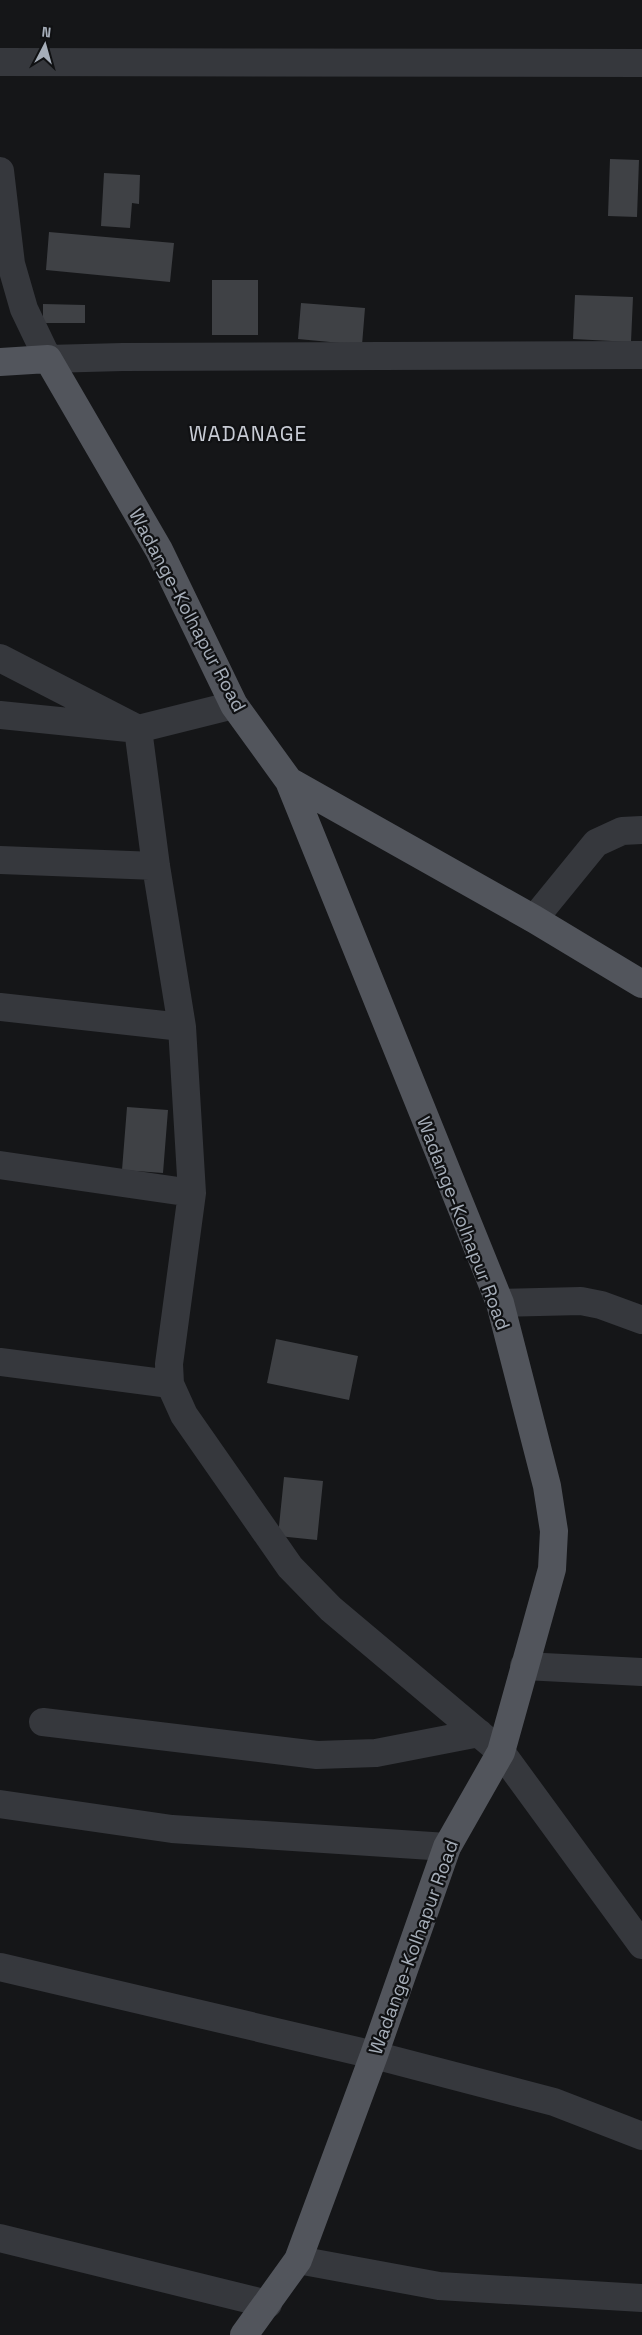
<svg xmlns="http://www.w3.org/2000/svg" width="642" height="2335" viewBox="0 0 642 2335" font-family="'Space Grotesk',sans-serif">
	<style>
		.building { fill: #3f4145 }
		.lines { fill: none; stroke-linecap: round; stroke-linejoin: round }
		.minor { stroke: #36383d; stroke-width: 28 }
		.major { stroke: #52555c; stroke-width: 28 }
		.labels { text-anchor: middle; stroke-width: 4.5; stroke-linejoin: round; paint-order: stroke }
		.street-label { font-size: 19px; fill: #a6aeb9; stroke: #101113 }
		.quarter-label { font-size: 21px; letter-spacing: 1px; fill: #c8ccd5; stroke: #101113 }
	</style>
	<rect width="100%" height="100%" fill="#151618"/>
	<path class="building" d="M610 159 639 160 637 217 608 216Z
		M104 173 140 175 139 204 132 203 130 228 101 226Z
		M49 232 174 243 170 282 46 270Z
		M212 280H258V335H212Z
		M575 295 633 297 631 342 573 339Z
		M301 303 365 308 362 345 298 339Z
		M43 304 85 305V323H43Z
		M127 1107 168 1110 163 1173 122 1170Z
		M276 1339 358 1356 349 1400 267 1383Z
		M284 1477 323 1481 317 1540 278 1536Z"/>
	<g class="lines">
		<path class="minor" d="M0 62 642 63
			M0 171 11 264 24 309 48 359 123 357 642 355
			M0 658 138 729 234 705
			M0 715 138 729 156 866 182 1027 192 1193 0 1165
			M0 860 156 866
			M534 919 596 843 622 831 642 830
			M0 1007 182 1027
			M192 1193 169 1364 170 1384 184 1415 290 1567 331 1609 501 1752 642 1945
			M500 1303 581 1301 601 1305 642 1320
			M0 1362 170 1384
			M524 1666 642 1672
			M43 1722 317 1755 376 1753 479 1733
			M0 1804 172 1829 447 1847
			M0 1967 374 2055 554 2102 642 2136
			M0 2238 268 2304
			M298 2260 439 2286 642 2298"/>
		<path class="major" d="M0 362 48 359 159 550 234 705 289 781 500 1303 547 1486 554 1531 552 1569 501 1752 447 1847 374 2055 298 2260 244 2335
			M289 781 534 919 642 984"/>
	</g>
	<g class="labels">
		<g class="street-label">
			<text transform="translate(188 610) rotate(62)" y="7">Wadange-Kolhapur Road</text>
			<text transform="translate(464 1223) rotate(69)" y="7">Wadange-Kolhapur Road</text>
			<text transform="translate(413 1947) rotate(-70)" y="7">Wadange-Kolhapur Road</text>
		</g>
		<g class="quarter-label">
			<text x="248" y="441">WADANAGE</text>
		</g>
	</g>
	<g transform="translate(45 45) rotate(6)" stroke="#101113" stroke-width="4" paint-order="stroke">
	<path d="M0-4L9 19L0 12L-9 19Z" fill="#a6aeb9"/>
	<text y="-8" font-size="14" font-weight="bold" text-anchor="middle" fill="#a6aeb9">N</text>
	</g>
</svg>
